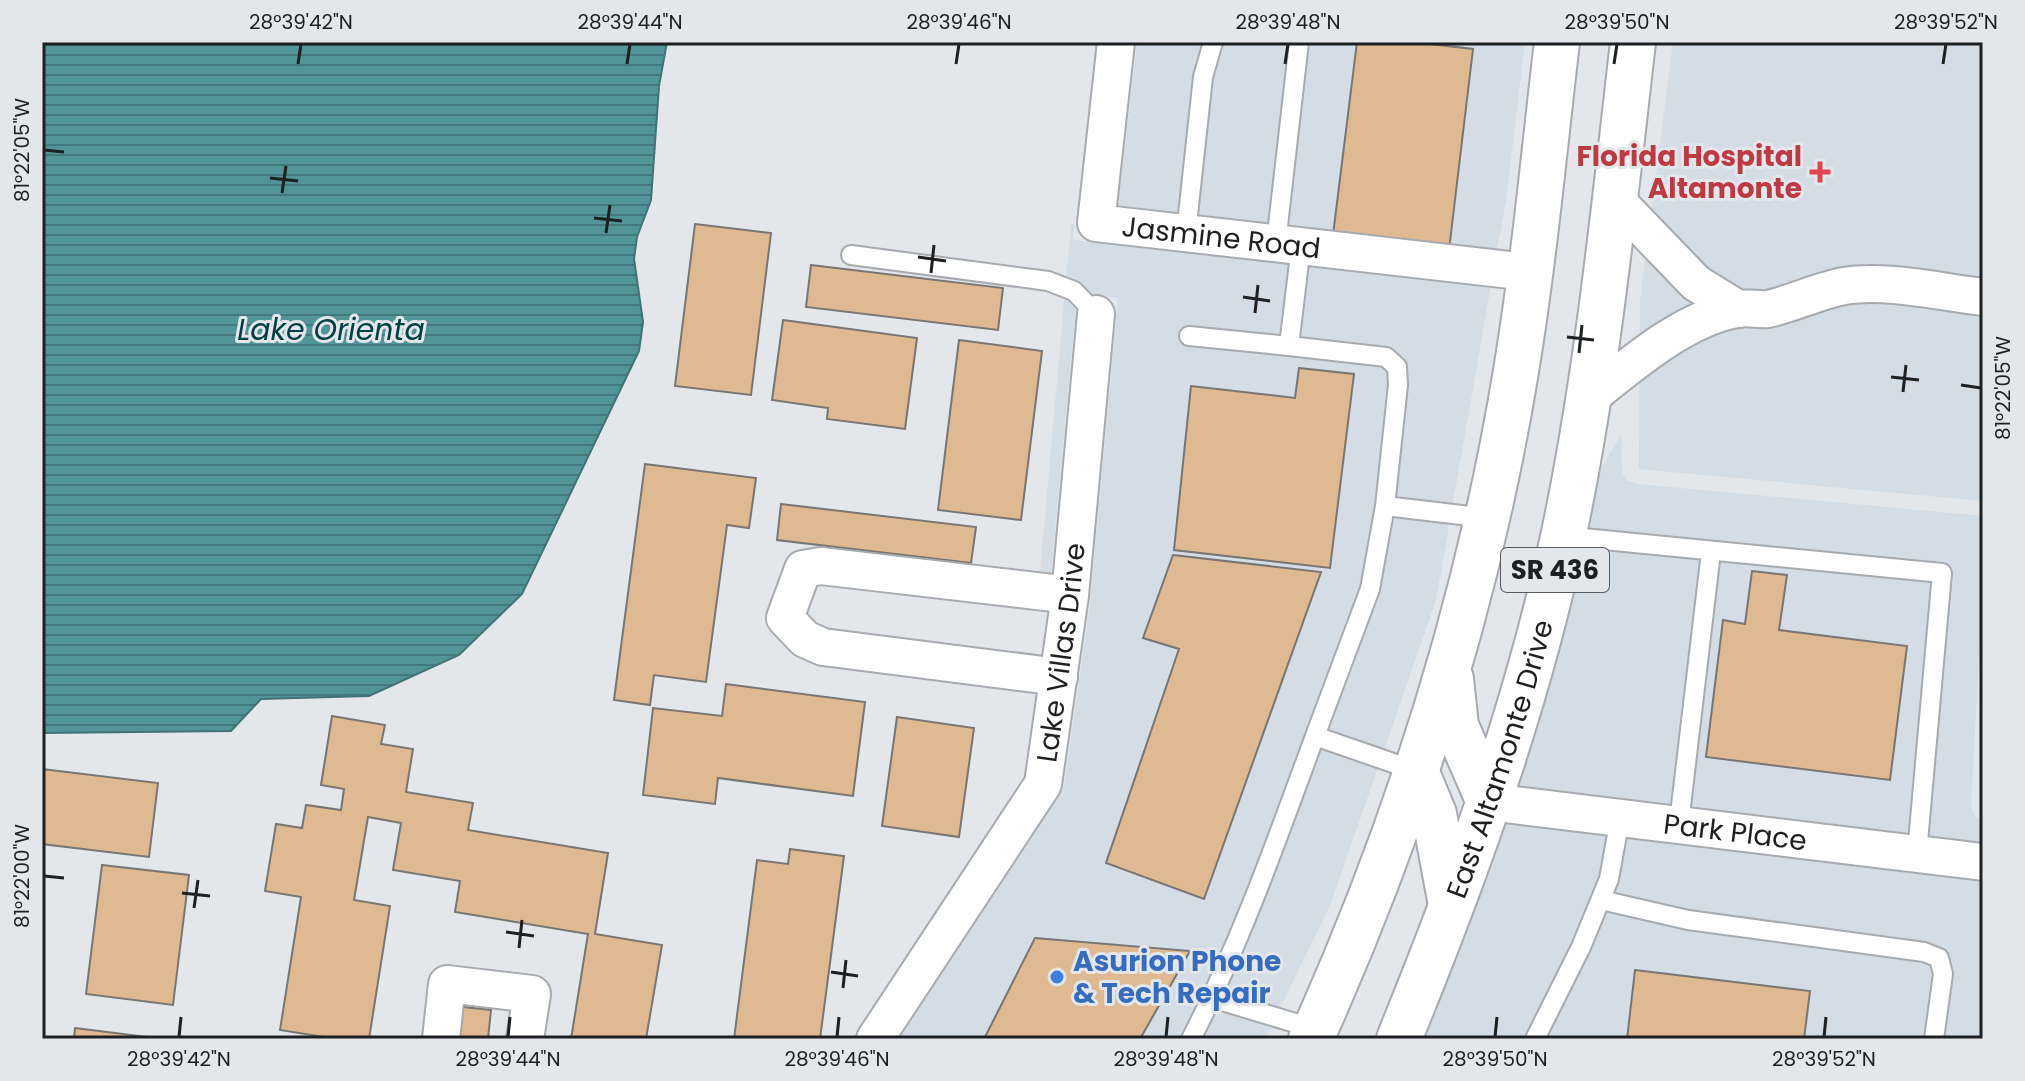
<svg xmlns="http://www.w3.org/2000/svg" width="2025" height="1081" viewBox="0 0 2025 1081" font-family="Poppins,sans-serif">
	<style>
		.built { fill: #d4dce6 }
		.water { fill: url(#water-rules); stroke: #427275; stroke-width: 2 }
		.building { fill: #dfb991; stroke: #787572; stroke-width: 2 }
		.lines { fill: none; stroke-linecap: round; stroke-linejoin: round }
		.service-casing { stroke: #a7aaae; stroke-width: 22 }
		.minor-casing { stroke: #a7aaae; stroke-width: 40 }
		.primary-casing { stroke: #a7aaae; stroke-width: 48 }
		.service { stroke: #fff; stroke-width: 18 }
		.minor { stroke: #fff; stroke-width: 36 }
		.primary { stroke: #fff; stroke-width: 44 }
		.ticks { fill: none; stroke: #1e1f20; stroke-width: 3 }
		.health-dot { fill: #e0444e; stroke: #e3e6ea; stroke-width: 3 }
		.shop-dot { fill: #3f7fe0; stroke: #e3e6ea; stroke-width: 3 }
		.labels { text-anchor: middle; stroke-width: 6; stroke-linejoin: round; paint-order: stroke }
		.shield { fill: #e3e6ea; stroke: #595b5d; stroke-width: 2 }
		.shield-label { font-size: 26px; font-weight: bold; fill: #1e1f20 }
		.health-label { font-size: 28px; font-weight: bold; fill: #be3a42; stroke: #e3e6ea; text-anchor: end }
		.street-label { font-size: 28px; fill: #1e1f20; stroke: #e3e6ea }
		.shop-label { font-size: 28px; font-weight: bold; fill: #366cbe; stroke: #e3e6ea; text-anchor: start }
		.water-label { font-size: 30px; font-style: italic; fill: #004145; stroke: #e3e6ea }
		.neatline { fill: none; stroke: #1e1f20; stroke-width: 3 }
		.ticks-label { font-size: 20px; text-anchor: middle; fill: #1e1f20 }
	</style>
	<defs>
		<pattern id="water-rules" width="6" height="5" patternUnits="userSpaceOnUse" patternTransform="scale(2)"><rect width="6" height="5" fill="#519599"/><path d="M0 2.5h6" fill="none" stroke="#43797c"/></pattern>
	</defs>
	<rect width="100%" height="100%" fill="#e3e6ea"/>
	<path class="built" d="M1137 42H1525L1506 201 1497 249 1118 207Z
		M1673 42H1983V501L1639 469 1640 301Z
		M1071 224H1074L1073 240 1491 285 1436 600 1331 903 1265 1039H899L1064 787 1090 604 1118 298 1077 294 1051 574 1040 573Z
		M1621 435 1622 472 1627 480 1637 484 1983 516V581L1971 806 1974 815 1983 821V845L1514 786 1596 477Z
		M1505 821 1983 882V1039H1418L1494 863Z"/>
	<path class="water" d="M42 42H667L659 86 651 200 637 237 634 259 643 322 639 351 522 594 459 655 369 696 261 699 231 731 42 733Z"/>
	<path class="building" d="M1357 42H1413L1473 49 1449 250 1333 235Z
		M695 224 771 233 751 395 675 386Z
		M811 265 1003 288 998 330 806 307Z
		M783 320 917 338 905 429 827 419 828 408 772 400Z
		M959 340 1042 351 1021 520 938 510Z
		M1299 368 1354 374 1330 568 1174 550 1191 386 1295 398Z
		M645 464 756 478 749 528 727 525 706 682 654 675 650 705 614 700Z
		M781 504 976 527 971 563 777 540Z
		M1173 555 1321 572 1204 899 1106 863 1179 649 1143 638Z
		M1752 571 1787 575 1779 630 1907 646 1890 780 1706 757 1723 620 1745 624Z
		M726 684 865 702 853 796 718 778 715 804 643 795 653 708 722 716Z
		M332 716 385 725 381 744 413 749 406 792 473 803 468 830 608 853 595 934 662 945 646 1039H571L588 934 455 912 460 881 393 870 401 823 368 817 354 900 390 906 369 1039H336L280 1030 301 897 265 891 276 824 302 828 306 805 341 810 344 789 321 785Z
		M897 717 974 728 959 837 882 826Z
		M42 769 158 783 149 857 42 844Z
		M790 849 844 856 820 1039H734L757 860 788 864Z
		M102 865 189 875 173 1005 86 994Z
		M1035 938 1190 951 1140 1039H984Z
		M1635 970 1810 991 1804 1039H1627Z
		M454 1006 491 1010 488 1039H450Z
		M75 1028 163 1039H74Z"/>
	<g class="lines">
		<defs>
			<path id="service" d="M1186 233 1203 77 1213 42
				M1276 243 1299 42
				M1301 246 1289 346 1386 357 1397 367 1398 385 1385 506
				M851 255 1048 281 1074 291 1096 314
				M1189 336 1289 346
				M1563 536 1942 573 1917 853
				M1416 771 1315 736 1370 589 1385 506 1487 518
				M1679 823 1711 552
				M1601 900 1688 920 1924 952 1939 958 1943 974 1934 1039
				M1212 998 1315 1029
				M1191 1039C1241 942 1277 839 1315 736
				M1535 1039 1581 947 1609 879 1620 818"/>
			<g id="minor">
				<path id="s1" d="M1116 42 1096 223 1528 272"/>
				<path d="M1614 198 1696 283 1738 309"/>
				<path d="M1588 399C1628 367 1685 317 1738 309 1748 307 1758 310 1768 309 1794 303 1818 291 1844 286 1886 279 1940 292 1983 297"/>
				<path d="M1059 677 823 647 805 639 785 618 803 569 821 566 1070 595"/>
				<path id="s2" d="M1489 802 1983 862"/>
				<path d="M441 1039 447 984 532 994 525 1039"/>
				<path id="s3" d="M875 1039 1043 784 1070 595 1096 314"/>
			</g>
			<g id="primary">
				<path d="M1451 679 1456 726 1489 802"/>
				<path d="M1416 771 1434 814 1451 905"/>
				<path d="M1311 1039C1407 826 1478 602 1516 371 1534 262 1544 152 1557 42"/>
				<path id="s4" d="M1399 1039C1466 875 1527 707 1564 533 1598 371 1614 206 1633 42"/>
			</g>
		</defs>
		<use href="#service" class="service-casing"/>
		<use href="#minor" class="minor-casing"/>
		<use href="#primary" class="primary-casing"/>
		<use href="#service" class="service"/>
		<use href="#minor" class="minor"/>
		<use href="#primary" class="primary"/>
	</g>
	<path class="ticks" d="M298 64 301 44M627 64 630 44M956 64 959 44M1285 64 1288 44M1614 64 1617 44M1943 64 1946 44M44 150 64 152M270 178 298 181M282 193 286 166M594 218 622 221M606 233 610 205M918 257 946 261M931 273 934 245M1243 297 1270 301M1255 313 1258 285M1567 337 1594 340M1579 353 1582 325M1891 377 1919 380M1961 385 1981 388M1903 392 1906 365M44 876 64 878M182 893 210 896M194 908 198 880M506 932 534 936M519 948 522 920M831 972 858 976M843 988 846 960M179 1037 181 1017M508 1037 510 1017M837 1037 839 1017M1166 1037 1168 1017M1495 1037 1497 1017M1824 1037 1826 1017"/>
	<path class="health-dot" d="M1816 160h8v8h8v8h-8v8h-8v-8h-8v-8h8z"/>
	<circle class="shop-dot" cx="1057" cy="977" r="8"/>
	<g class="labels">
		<rect class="shield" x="1501" y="548" width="108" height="44" rx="6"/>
		<g class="shield-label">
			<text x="1555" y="579">SR 436</text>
		</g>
		<g class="health-label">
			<text x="1802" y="166">Florida Hospital<tspan x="1802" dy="32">Altamonte</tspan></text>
		</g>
		<g class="street-label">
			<text dy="10" stroke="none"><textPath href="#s1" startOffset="308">Jasmine Road</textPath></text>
			<text dy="10" stroke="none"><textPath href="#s3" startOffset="438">Lake Villas Drive</textPath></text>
			<text dy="10" stroke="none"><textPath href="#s4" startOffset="298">East Altamonte Drive</textPath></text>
			<text dy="10" stroke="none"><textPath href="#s2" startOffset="248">Park Place</textPath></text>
		</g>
		<g class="shop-label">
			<text x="1073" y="971">Asurion Phone<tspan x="1073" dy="32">&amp; Tech Repair</tspan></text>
		</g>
		<g class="water-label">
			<text x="331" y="340">Lake Orienta</text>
		</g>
	</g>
	<rect width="2025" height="1081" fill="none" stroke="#e3e6ea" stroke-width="88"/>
	<rect x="44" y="44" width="1937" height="993" class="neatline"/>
	<g class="ticks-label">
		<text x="301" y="29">28°39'42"N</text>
		<text x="630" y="29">28°39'44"N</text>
		<text x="959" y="29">28°39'46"N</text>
		<text x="1288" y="29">28°39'48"N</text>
		<text x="1617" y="29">28°39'50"N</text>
		<text x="1946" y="29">28°39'52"N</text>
		<text transform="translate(22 150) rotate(-90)" y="7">81°22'05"W</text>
		<text transform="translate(2003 388) rotate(-90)" y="7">81°22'05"W</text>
		<text transform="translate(22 876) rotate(-90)" y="7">81°22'00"W</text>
		<text x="179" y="1066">28°39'42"N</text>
		<text x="508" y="1066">28°39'44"N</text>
		<text x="837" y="1066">28°39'46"N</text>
		<text x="1166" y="1066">28°39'48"N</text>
		<text x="1495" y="1066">28°39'50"N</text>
		<text x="1824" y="1066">28°39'52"N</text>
	</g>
</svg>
